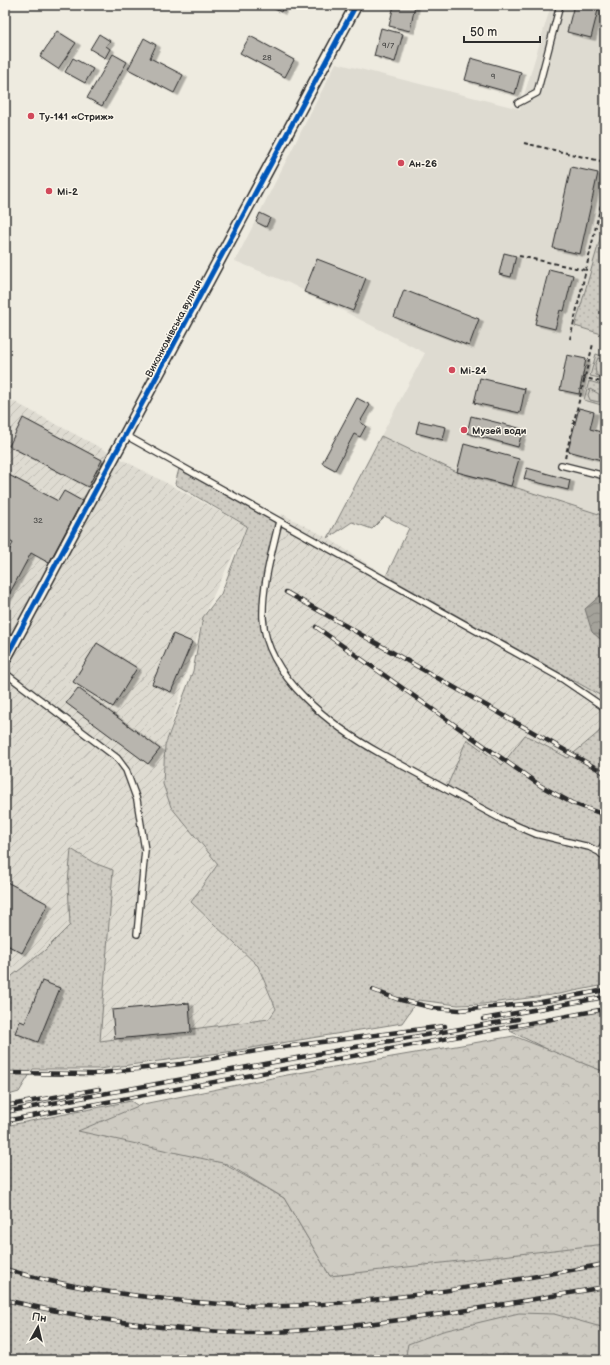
<svg xmlns="http://www.w3.org/2000/svg" width="610" height="1365" viewBox="0 0 610 1365" font-family="'Balsamiq Sans',sans-serif">
	<style>
		.built { fill: #dedbd1 }
		.industrial { fill: url(#industrial-furrows) }
		.grass { fill: url(#grass-dots); stroke: #7c7b76 }
		.forest { fill: url(#forest-crowns); stroke: #7c7b76 }
		.water { fill: url(#water-waves); stroke: #74726e }
		.building { fill: #b8b5ae; stroke: #2b2b2b; filter: url(#shadow) }
		.lines { fill: none; stroke-linecap: round; stroke-linejoin: round }
		.service-casing { stroke: #2b2b2b; stroke-width: 8 }
		.minor-casing { stroke: #2b2b2b; stroke-width: 14 }
		.path { stroke: #2b2b2b; stroke-width: 2; stroke-dasharray: 4 3; stroke-linecap: butt }
		.service { stroke: #fbf7ec; stroke-width: 5.5 }
		.minor { stroke: #fbf7ec; stroke-width: 11 }
		.rail-casing { stroke: #2b2b2b; stroke-width: 4.5 }
		.rail { stroke: #fbf7ec; stroke-width: 3; stroke-dasharray: 9; stroke-linecap: butt }
		.cycleway-casing { stroke: #fbf7ec; stroke-width: 8 }
		.cycleway { stroke: #0057b8; stroke-width: 5 }
		.poi-dot { fill: #d1495b; stroke: #fbf7ec; stroke-width: 1.5 }
		.labels { text-anchor: middle; stroke-width: 3; stroke-linejoin: round; paint-order: stroke }
		.number-label { font-size: 8px; fill: #4e4e4c }
		.poi-label { font-size: 10px; font-weight: bold; fill: #2b2b2b; stroke: #fbf7ec; text-anchor: start }
		.street-label { font-size: 10px; fill: #2b2b2b; stroke: #fbf7ec }
	</style>
	<defs>
		<pattern id="industrial-furrows" width="10" height="10" patternUnits="userSpaceOnUse"><rect width="10" height="10" fill="#dedbd1"/><path d="M-1 1l2-2M0 10L10 0M9 11l2-2" fill="none" stroke="#bfbcb4"/></pattern>
		<pattern id="grass-dots" width="8" height="8" patternUnits="userSpaceOnUse"><rect width="8" height="8" fill="#cecbc2"/><path d="M2 2h.1M6 6h.1" fill="none" stroke="#b1aea7" stroke-width="1.8" stroke-linecap="round"/></pattern>
		<pattern id="forest-crowns" width="20" height="18" patternUnits="userSpaceOnUse"><rect width="20" height="18" fill="#cecbc2"/><path d="M2 6a3 3 0 1 1 6 0M12 15a3 3 0 1 1 6 0" fill="none" stroke="#b1aea7"/></pattern>
		<pattern id="water-waves" width="16" height="10" patternUnits="userSpaceOnUse"><rect width="16" height="10" fill="#a4a29a"/><path d="M0 5q4-4 8 0t8 0" fill="none" stroke="#86847e"/></pattern>
		<filter id="shadow"><feDropShadow dx="4.5" dy="2.5" stdDeviation="0" flood-color="#0004"/></filter>
	</defs>
	<rect width="100%" height="100%" fill="#eeebe0"/>
	<filter id="ink" filterUnits="userSpaceOnUse"><feTurbulence type="fractalNoise" baseFrequency=".025" numOctaves="2"/><feDisplacementMap in="SourceGraphic" scale="8" xChannelSelector="R" yChannelSelector="G"/><feConvolveMatrix kernelMatrix="1 2 1 2 8 2 1 2 1" color-interpolation-filters="sRGB"/></filter>
	<g filter="url(#ink)">
		<path class="built" d="M551 5H605V516L457 472 381 436 425 353 289 283 235 261 336 63 520 109Z"/>
		<path class="industrial" d="M5 397 247 526 203 617 165 745 163 784 171 807 218 864 191 902 258 966 276 1009 269 1019 39 1055 5 1053Z
			M282 514 328 538 386 576 605 698V721L599 732 568 758 525 735 502 765 467 740 446 789 355 738 315 707 284 673 268 640 269 585 278 525Z"/>
		<path class="grass" d="M602 232 605 233V335L575 326Z
			M596 354 605 357V379L590 376Z
			M589 381 605 386V406L584 400Z
			M381 436 457 472 511 486 605 516V698L386 576 409 528 385 516 372 529 352 522 328 538Z
			M179 469 246 507 279 521 265 585 268 640 282 669 315 707 355 738 446 789 467 739 502 765 525 735 568 758 599 732 605 721V985L559 994 483 1004 458 1005 418 1000 402 1023 227 1052 99 1069H33L19 1092 5 1096V984L13 975 44 951 70 925 68 883 71 849 94 863 113 870 100 1041 269 1019 276 1009 258 966 191 902 218 864 171 807 163 784 165 745 193 671 203 617 221 594 247 526 175 484Z
			M605 1008V1072L557 1054 510 1031Z
			M131 1101 222 1163 284 1198 330 1276 605 1240V1360H5V1126Z"/>
		<path class="forest" d="M598 358 605 361V369L601 377 596 375 595 365Z
			M590 389 599 394V402L590 400 588 395Z
			M514 1036 605 1072V1244L330 1276 284 1198 227 1164 78 1131 143 1104 287 1075Z
			M519 1313 554 1314 605 1328V1360H405L408 1344 443 1331Z"/>
		<path class="water" d="M603 593H605V643L592 632 585 609Z"/>
		<path class="building" d="M267 5H284L281 12Z
			M394 5H415L410 31 389 26Z
			M574 5H605V7L599 6 591 38 567 32Z
			M381 28 403 34 395 62 374 56Z
			M57 31 76 43 58 69 40 57Z
			M99 34 110 41 106 46 110 49 105 58 90 49Z
			M250 36 294 60 285 77 240 53Z
			M144 38 156 45 150 58 183 75 174 93 128 69Z
			M113 54 127 62 102 106 87 98Z
			M73 58 93 69 85 83 65 72Z
			M471 58 521 72 515 94 465 80Z
			M571 167 598 173 580 254 553 248Z
			M260 213 270 218 266 227 256 222Z
			M504 253 516 256 511 277 499 274Z
			M317 259 366 278 353 311 304 292Z
			M549 269 573 275 564 311 560 310 555 329 535 324Z
			M404 290 479 319 469 346 394 317Z
			M567 355 586 359 579 394 560 390Z
			M480 378 525 389 520 413 474 403Z
			M357 398 370 405 360 422 366 426 360 437 354 434 335 470 322 463Z
			M579 408 594 412 590 429 605 433V461L568 451Z
			M471 416 523 429 518 447 467 433Z
			M23 418 102 460 88 487 9 446Z
			M419 421 446 427 443 440 416 433Z
			M464 444 519 459 511 486 457 472Z
			M527 468 570 480 568 490 524 479Z
			M5 473 58 501 64 491 82 501 49 563 31 553 5 602V558L13 543 5 539Z
			M173 634 192 642 171 692 152 684Z
			M97 643 137 668 113 707 73 682Z
			M78 688 160 749 148 764 66 703Z
			M5 881 48 904 22 953 5 944Z
			M42 981 60 988 38 1042 15 1033 20 1021 25 1023Z
			M189 1003 191 1032 115 1039 112 1010Z"/>
		<g class="lines">
			<defs>
				<path id="service" d="M518 103 537 93 560 5
					M125 435 561 678 605 708
					M561 465 605 476
					M279 521C272 552 262 585 263 618 266 678 334 728 383 755L503 820 536 834 589 847 599 852 605 858
					M5 673 117 758 126 770 137 800 145 850 137 934
					M599 852 605 843"/>
				<path id="minor" d="M5 659 356 5"/>
			</defs>
			<use href="#service" class="service-casing"/>
			<use href="#minor" class="minor-casing"/>
			<path class="path" d="M524 143 605 162
				M519 256 585 270
				M570 339 605 187
				M582 377 605 383
				M565 458 593 344"/>
			<use href="#service" class="service"/>
			<use href="#minor" class="minor"/>
			<defs>
				<path id="rail" d="M286 592 605 773
					M316 627 541 786 572 803 605 815
					M373 990 397 999 434 1008 459 1010 536 1003 605 990
					M483 1019 605 997
					M5 1073 93 1074 181 1064 268 1049 445 1026
					M5 1106 99 1089
					M5 1112 361 1046 518 1019
					M5 1121 605 1009
					M5 1269C64 1287 124 1295 185 1301 218 1304 251 1307 285 1306 392 1302 500 1283 605 1264
					M5 1300C82 1318 164 1330 243 1333 275 1333 308 1330 340 1327 429 1318 517 1302 605 1287"/>
			</defs>
			<use href="#rail" class="rail-casing"/>
			<use href="#rail" class="rail"/>
			<defs>
				<path id="cycleway" d="M5 659 356 5"/>
			</defs>
			<use href="#cycleway" class="cycleway-casing"/>
			<use href="#cycleway" class="cycleway"/>
		</g>
	</g>
	<g class="poi-dot">
		<circle cx="31" cy="116" r="4"/>
		<circle cx="401" cy="163" r="4"/>
		<circle cx="49" cy="191" r="4"/>
		<circle cx="452" cy="370" r="4"/>
		<circle cx="464" cy="430" r="4"/>
	</g>
	<g class="labels">
		<g class="number-label">
			<text x="388" y="48">9/7</text>
			<text x="267" y="60">28</text>
			<text x="493" y="79">9</text>
			<text x="38" y="523">32</text>
		</g>
		<g class="poi-label">
			<text x="39" y="120">Ту-141 «Стриж»</text>
			<text x="409" y="167">Ан-26</text>
			<text x="57" y="195">Мі-2</text>
			<text x="460" y="374">Мі-24</text>
			<text x="472" y="434">Музей води</text>
		</g>
		<g class="street-label">
			<text transform="translate(173 328) rotate(-62)" y="4">Виконкомівська вулиця</text>
		</g>
	</g>
	<rect width="610" height="1365" fill="none" stroke="#fbf7ec" stroke-width="20"/>
	<rect x="10" y="10" width="590" height="1345" fill="none" stroke="#2b2b2b" stroke-width="1.5" filter="url(#ink)"/>
	<g transform="translate(38 1327) rotate(8)" stroke="#fbf7ec" stroke-width="3" paint-order="stroke">
	<path d="M0-3L7 15L0 10L-7 15Z" fill="#2b2b2b"/>
	<text y="-6" font-size="11" font-weight="bold" text-anchor="middle" fill="#2b2b2b">Пн</text>
	</g>
	<path d="M464 36v6h76v-6" fill="none" stroke="#2b2b2b" stroke-width="2"/>
	<text x="470" y="36" font-size="12" fill="#2b2b2b" stroke="#fbf7ec" stroke-width="3" paint-order="stroke">50 m</text>
</svg>
